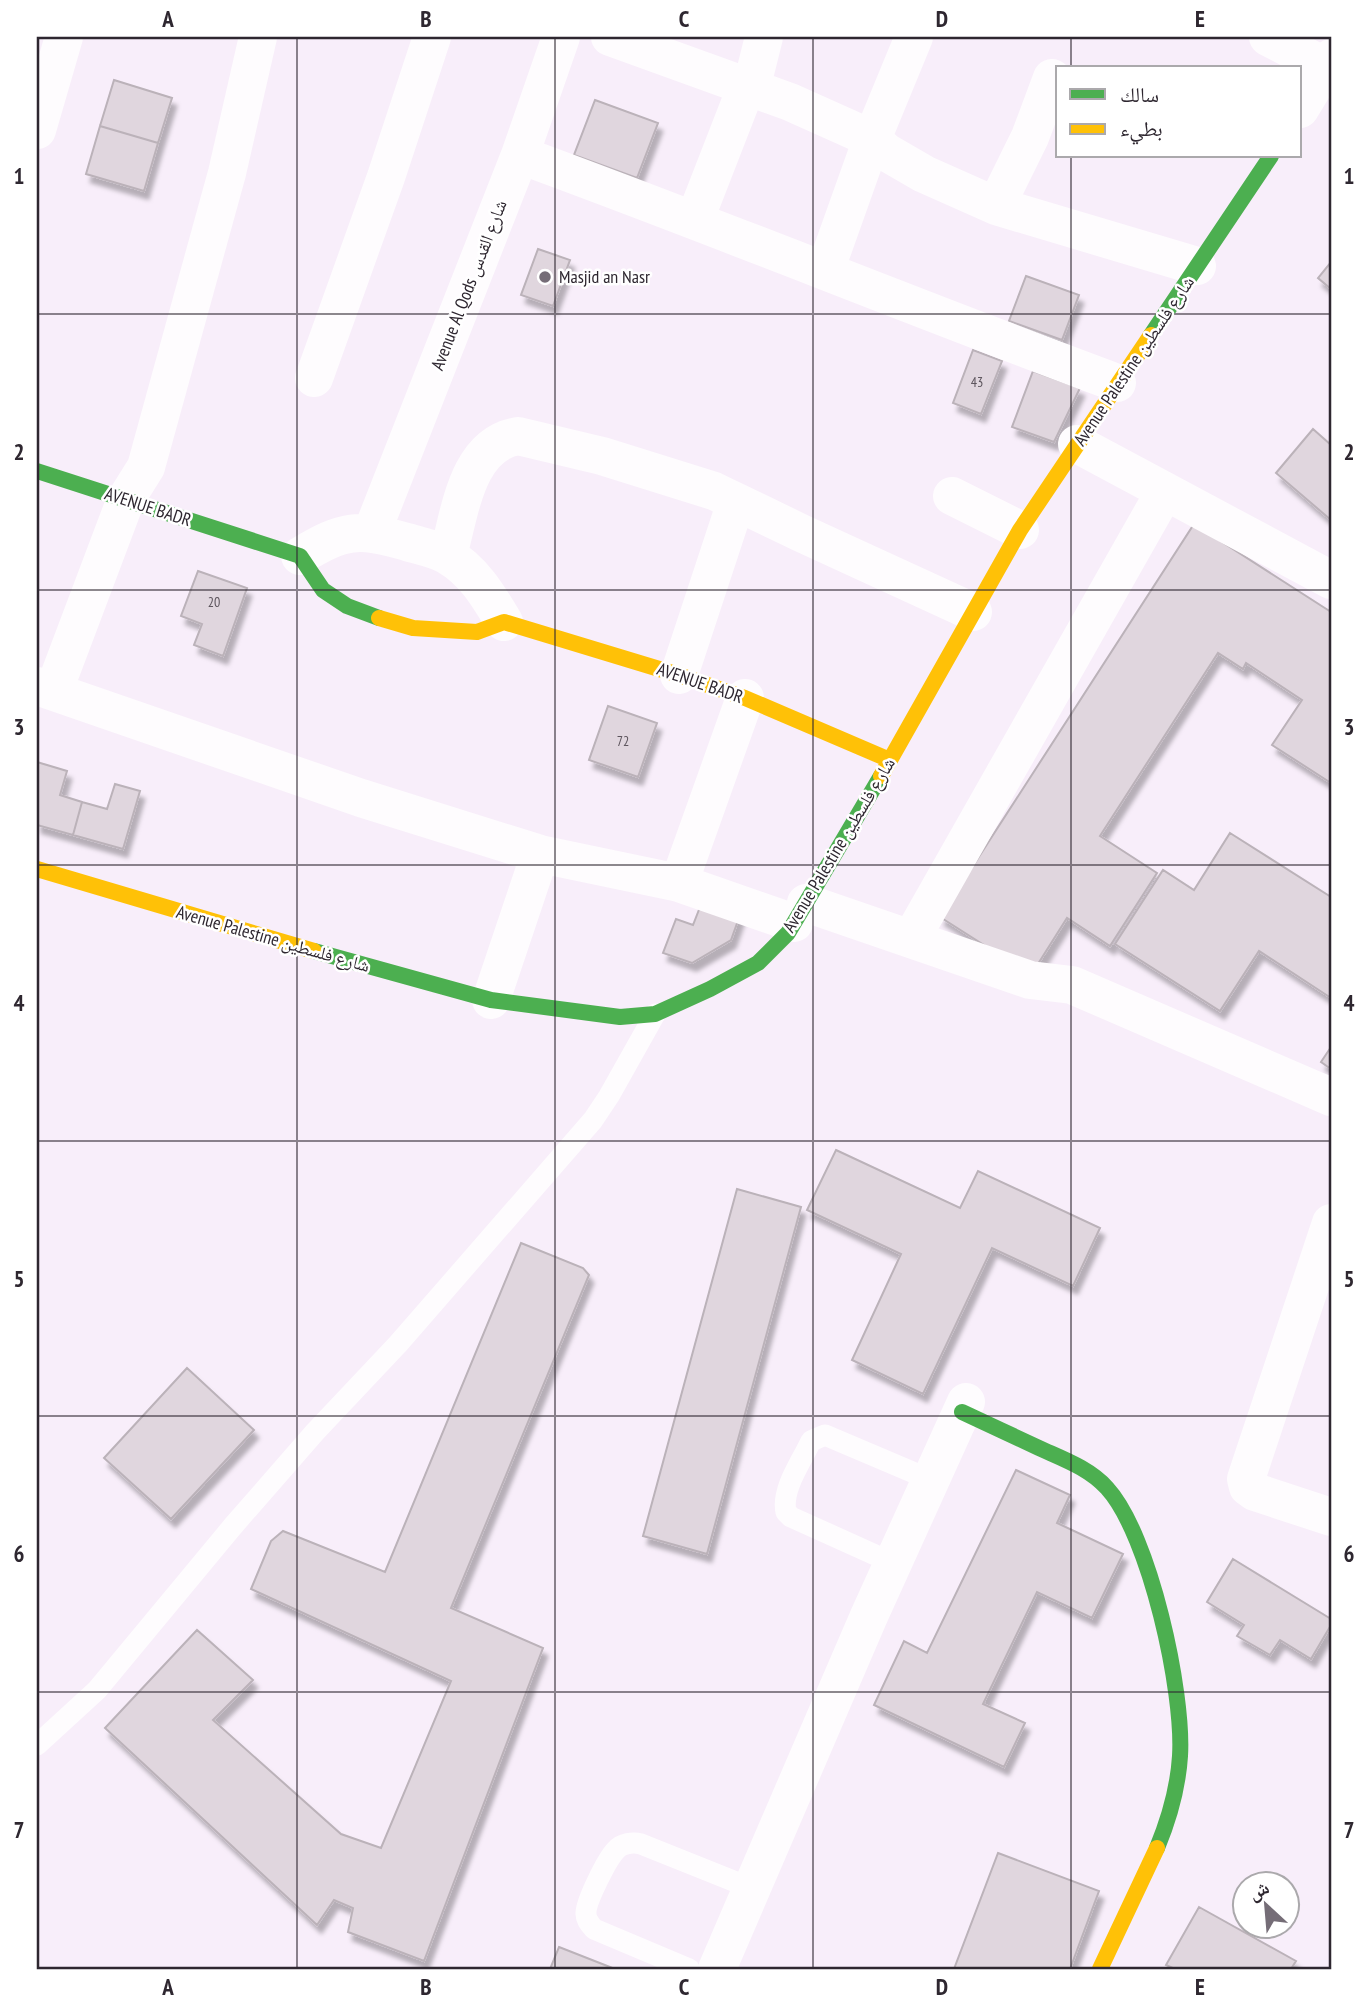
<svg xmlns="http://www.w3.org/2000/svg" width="1368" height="2006" viewBox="0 0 1368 2006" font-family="'PT Sans Narrow','Noto Naskh Arabic',sans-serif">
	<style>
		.building { fill: #e0d6de; stroke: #bbb2b9; stroke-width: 2; filter: url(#shadow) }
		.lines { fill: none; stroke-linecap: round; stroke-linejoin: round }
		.lane { stroke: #fefcfe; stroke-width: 21 }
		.street { stroke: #fefcfe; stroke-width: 38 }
		.fast { stroke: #4caf50; stroke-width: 16 }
		.slow { stroke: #ffc107; stroke-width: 16 }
		.grid { fill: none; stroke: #2e2730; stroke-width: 2; stroke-opacity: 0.55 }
		.poi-dot { fill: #756d77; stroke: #fff; stroke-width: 2.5 }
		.labels { text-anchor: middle; stroke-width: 5; stroke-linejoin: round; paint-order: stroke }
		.number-label { font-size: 14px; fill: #5c545c }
		.poi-label { font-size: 18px; fill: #2e2730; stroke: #fff; text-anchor: start }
		.street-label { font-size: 18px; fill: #2e2730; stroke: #fff }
		.neatline { fill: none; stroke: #2e2730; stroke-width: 2.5 }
		.grid-label { font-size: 23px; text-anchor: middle; font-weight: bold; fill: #2e2730 }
	</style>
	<defs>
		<filter id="shadow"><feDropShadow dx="4.5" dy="8" stdDeviation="2" flood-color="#0004"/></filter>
	</defs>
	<rect width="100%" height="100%" fill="#f8eefa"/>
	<path class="building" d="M114 80 172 98 158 143 100 126Z
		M595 100 658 123 637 178 574 155Z
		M100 126 158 143 144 191 86 174Z
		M538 249 570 260 553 306 521 295Z
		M1331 262V289L1318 278Z
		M1026 276 1079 295 1062 340 1009 321Z
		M973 350 1002 361 981 414 953 403Z
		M1033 371 1080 388 1054 442 1012 427Z
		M1313 429 1331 445V520L1276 473Z
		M1194 524 1331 612V783L1272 745 1302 700 1246 663 1243 669 1218 653 1100 836 1157 873 1110 946 1067 918 1031 975 940 917Z
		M198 571 247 588 223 656 194 645 202 624 181 616Z
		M608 706 657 723 638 777 589 760Z
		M37 762 67 771 60 795 82 802 73 835 37 825Z
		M115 784 140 791 123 849 73 835 82 802 107 809Z
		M1230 833 1331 897V998L1259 951 1220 1011 1115 944 1163 870 1194 890Z
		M702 902 740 915 731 940 692 963 663 953 676 919 693 925Z
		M1331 1047V1069L1321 1062Z
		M836 1150 960 1208 978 1171 1100 1228 1073 1286 992 1248 923 1394 852 1360 901 1254 807 1210Z
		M737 1189 801 1207 707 1554 643 1536Z
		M521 1243 583 1268 589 1275 451 1608 543 1648 424 1961 348 1932 353 1908 334 1900 317 1925 105 1728 197 1630 253 1680 213 1720 341 1834 381 1848 451 1681 251 1589 271 1541 283 1531 385 1572Z
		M187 1368 254 1430 171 1519 104 1458Z
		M1016 1470 1070 1495 1057 1523 1123 1554 1092 1618 1037 1592 983 1704 1025 1723 1004 1767 874 1705 904 1641 927 1653Z
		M1233 1559 1331 1619V1625L1311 1659 1280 1640 1270 1655 1237 1636 1244 1625 1207 1602Z
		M998 1853 1099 1891 1070 1969H954Z
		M1199 1907 1296 1961 1291 1969H1175L1166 1965Z
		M559 1947 615 1969H550Z"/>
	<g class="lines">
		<path class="lane" d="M893 1563 791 1517 786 1512C781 1489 802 1461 811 1441L825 1435 931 1480
			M37 1745 97 1690 233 1526 315 1432 398 1344 593 1120 609 1096 655 1014
			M689 1969 594 1929C590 1924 586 1920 586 1914 585 1903 607 1859 616 1850 622 1843 633 1842 641 1844L751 1888"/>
		<path class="street" d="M610 37 790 102 857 132 872 139 886 152 924 174 996 206 1197 266
			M1268 37 1326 67
			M1300 109 1331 58
			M37 130 64 37
			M520 155C720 228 917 309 1117 383
			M996 206 1030 137 1052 78
			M695 219 746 88 755 73 764 37
			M825 271 872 139 914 37
			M314 378 386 177 432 37
			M1077 444 1331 580
			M952 496 1020 530
			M372 532 520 155 561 37
			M448 555C460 514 466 444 518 436L602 456 714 491 801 533 973 612
			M300 556C345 529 357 528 407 542 420 546 437 549 448 556 474 571 489 597 504 622
			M679 675 736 502
			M37 686 361 798 540 854 679 883 794 923
			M54 690 126 499 146 467 227 173 258 37
			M679 883 745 698
			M806 903 1030 980 1072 985 1331 1097
			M911 939 1165 491
			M491 1000 540 854
			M1331 1223 1246 1479 1248 1487 1255 1492 1331 1517
			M717 1969 869 1616 966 1402"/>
		<path class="fast" d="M1151 335 1271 156
			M37 471 300 556 323 590 347 606 379 618
			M314 951 491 1000 620 1017 655 1014 710 989 758 963 788 933 881 776
			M962 1412C988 1424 1013 1436 1039 1448 1063 1459 1089 1468 1107 1488 1150 1535 1184 1692 1180 1756 1178 1788 1169 1819 1157 1848"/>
		<path class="slow" d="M379 618 413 628 477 632 504 622 679 675 745 698 890 760
			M881 776 1020 530 1151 335
			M37 869 314 951
			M1100 1969 1157 1848"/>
	</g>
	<path class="grid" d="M297 37V1969M555 37V1969M813 37V1969M1071 37V68M1071 156V1969M37 314H1331M37 590H1331M37 865H1331M37 1141H1331M37 1416H1331M37 1692H1331"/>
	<circle class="poi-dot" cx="545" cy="277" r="7"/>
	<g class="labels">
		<g class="number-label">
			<text x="977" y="387">43</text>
			<text x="214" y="607">20</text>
			<text x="623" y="746">72</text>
		</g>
		<g class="poi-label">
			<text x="559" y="283">Masjid an Nasr</text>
		</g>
		<g class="street-label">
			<text transform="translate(469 285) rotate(-69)" y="6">Avenue Al Qods شارع القدس</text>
			<text transform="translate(1134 361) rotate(-56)" y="6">Avenue Palestine شارع فلسطين</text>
			<text transform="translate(148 507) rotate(18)" y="6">AVENUE BADR</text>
			<text transform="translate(700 683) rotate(19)" y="6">AVENUE BADR</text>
			<text transform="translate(839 845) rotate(-59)" y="6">Avenue Palestine شارع فلسطين</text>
			<text transform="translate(273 939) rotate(16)" y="6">Avenue Palestine شارع فلسطين</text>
		</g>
	</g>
	<rect width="1368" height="2006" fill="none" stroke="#ffffff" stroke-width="77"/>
	<rect x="1056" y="66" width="245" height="91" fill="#ffffff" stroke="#aba9ac" stroke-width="2"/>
	<rect x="1070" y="89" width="35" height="10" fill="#4caf50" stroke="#aba9ac" stroke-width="2"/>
	<text x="1120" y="102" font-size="21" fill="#2e2730">سالك</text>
	<rect x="1070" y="124" width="35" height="10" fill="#ffc107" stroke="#aba9ac" stroke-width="2"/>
	<text x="1120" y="136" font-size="21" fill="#2e2730">بطيء</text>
	<g transform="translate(1266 1905) rotate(334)"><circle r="33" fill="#ffffff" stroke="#aba9ac" stroke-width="2"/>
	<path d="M0-5L12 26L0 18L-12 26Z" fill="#756d77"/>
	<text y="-10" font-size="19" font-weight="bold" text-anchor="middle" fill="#2e2730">ش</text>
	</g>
	<rect x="38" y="38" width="1292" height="1930" class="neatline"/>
	<g class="grid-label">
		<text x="168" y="27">A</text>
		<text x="426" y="27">B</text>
		<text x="684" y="27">C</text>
		<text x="942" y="27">D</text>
		<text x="1200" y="27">E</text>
		<text x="19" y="184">1</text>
		<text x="1349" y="184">1</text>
		<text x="19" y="460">2</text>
		<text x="1349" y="460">2</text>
		<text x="19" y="735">3</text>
		<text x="1349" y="735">3</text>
		<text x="19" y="1011">4</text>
		<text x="1349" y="1011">4</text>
		<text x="19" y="1287">5</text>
		<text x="1349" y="1287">5</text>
		<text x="19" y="1562">6</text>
		<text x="1349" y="1562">6</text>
		<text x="19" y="1838">7</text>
		<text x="1349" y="1838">7</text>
		<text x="168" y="1995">A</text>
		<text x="426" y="1995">B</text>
		<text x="684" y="1995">C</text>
		<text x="942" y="1995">D</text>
		<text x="1200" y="1995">E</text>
	</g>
</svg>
